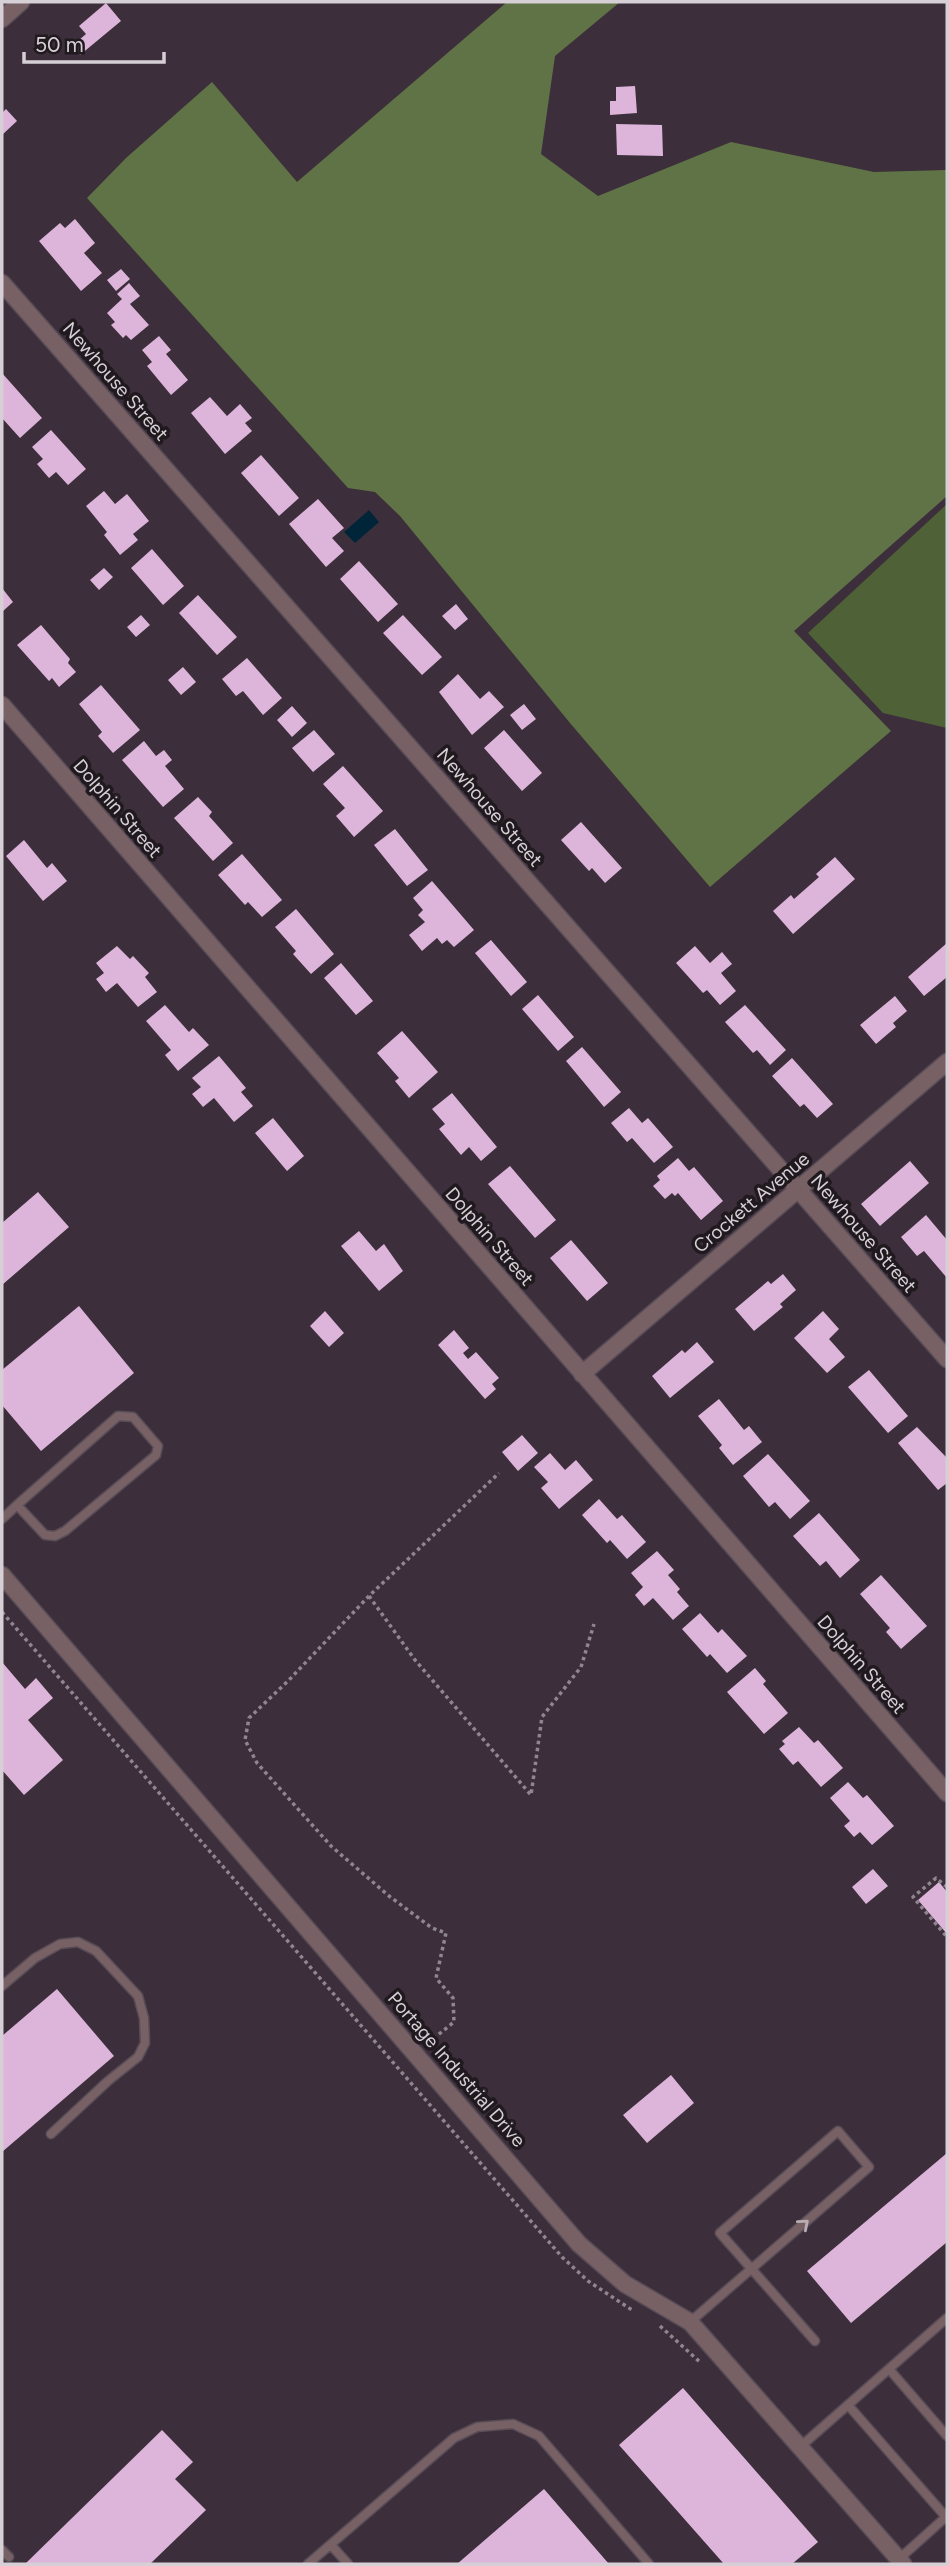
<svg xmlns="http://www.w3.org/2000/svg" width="949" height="2566" viewBox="0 0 949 2566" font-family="Figtree,sans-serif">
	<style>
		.green { fill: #4f6136 }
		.forest { fill: #607346 }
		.water { fill: #002539 }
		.building { fill: #ddb4da }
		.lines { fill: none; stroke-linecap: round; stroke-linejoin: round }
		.service-casing { stroke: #584c57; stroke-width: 11 }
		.minor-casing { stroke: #584c57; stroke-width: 19 }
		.path { stroke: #90868f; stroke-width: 3.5; stroke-dasharray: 3.5 3.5; stroke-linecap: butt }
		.service { stroke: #786165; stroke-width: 8 }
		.minor { stroke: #786165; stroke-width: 16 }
		.oneway { stroke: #baaeb4 }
		.labels { text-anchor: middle; stroke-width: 7; stroke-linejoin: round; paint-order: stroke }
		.street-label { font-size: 19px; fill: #d7cfd6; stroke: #201a1f }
	</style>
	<rect width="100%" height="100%" fill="#3c2f3b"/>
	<path class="green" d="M947 504V728L883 713 808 633Z"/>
	<path class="forest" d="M507 2H620L555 56 541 154 598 196 731 142 874 172 947 170V496L794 631 891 731 710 887 570 723 400 516 375 492 348 488 87 198 126 158 212 82 297 182Z"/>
	<path class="water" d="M369 510 379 522 355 543 344 532Z"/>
	<path class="building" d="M106 3 121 21 80 55 72 46 86 34 79 26Z
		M635 86 637 113 610 115V101H616V87Z
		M6 109 17 121 2 135V113Z
		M616 124 662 125 663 156 617 155Z
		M75 219 95 243 84 253 102 273 81 291 39 241 60 223 65 228Z
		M121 269 130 279 116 291 107 280Z
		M129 283 140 296 130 304 149 325 131 340 126 335 123 338 111 325 115 322 107 313 122 299 117 294Z
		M159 336 171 350 166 354 188 380 171 395 147 366 152 362 142 350Z
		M2 373 42 418 20 438 2 418Z
		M210 397 227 416 240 404 252 418 245 423 252 431 225 454 191 413Z
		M51 430 86 469 68 485 56 472 49 478 37 464 43 459 32 447Z
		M261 455 299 498 279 516 241 473Z
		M104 491 115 504 127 494 149 521 133 534 138 540 120 555 104 535 107 532 86 506Z
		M318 499 344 528 332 538 344 551 326 567 289 524Z
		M152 549 184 586 163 605 131 568Z
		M359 561 398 604 378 622 340 579Z
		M104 568 113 577 99 590 90 580Z
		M2 588 13 602 2 612Z
		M198 595 237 637 217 655 179 613Z
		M456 604 468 619 455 630 442 616Z
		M141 615 150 625 136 637 127 627Z
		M403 615 442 657 422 675 383 633Z
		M41 625 70 659 68 663 76 672 59 687 52 678 49 681 17 645Z
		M247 658 282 698 263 715 243 691 236 696 222 679Z
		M183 667 196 682 181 695 168 680Z
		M458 674 480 699 489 691 504 707 472 735 439 692Z
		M101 685 140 730 113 753 98 736 102 732 79 704Z
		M524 704 536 719 522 730 510 715Z
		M292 706 307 723 292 737 277 720Z
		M314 730 335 754 313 772 292 748Z
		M504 730 542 773 522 791 484 748Z
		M144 741 156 756 164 750 172 760 165 766 184 789 163 807 122 760Z
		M343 766 383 811 354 837 336 816 345 808 323 784Z
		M198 797 212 812 209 816 233 843 213 861 174 818Z
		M581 822 622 868 605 883 592 868 589 871 561 840Z
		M395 829 428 870 407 886 374 845Z
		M24 840 47 868 52 863 67 881 43 901 6 856Z
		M242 854 282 900 262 917 248 902 245 905 218 875Z
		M835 857 855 879 793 934 773 911 791 895 794 899 819 877 816 874Z
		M432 881 474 930 454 947 447 940 442 944 437 938 422 951 409 935 425 922 418 915 423 910 413 898Z
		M296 909 334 954 311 974 293 954 296 951 275 927Z
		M491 940 527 982 511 996 475 953Z
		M947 943V977L924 996 908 977Z
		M117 946 130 959 133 956 149 973 145 977 157 992 138 1007 117 983 106 992 96 979 104 973 96 963Z
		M695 946 710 963 722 952 732 964 721 973 736 991 720 1005 707 990 703 993 676 963Z
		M341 963 373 1001 356 1015 324 978Z
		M538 995 574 1037 558 1051 522 1009Z
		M895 996 907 1011 893 1023 896 1027 876 1044 860 1025Z
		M165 1005 189 1032 193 1028 209 1045 178 1071 165 1055 171 1050 146 1021Z
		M745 1005 786 1050 770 1065 757 1050 753 1053 725 1022Z
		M402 1031 438 1072 409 1098 395 1081 399 1078 377 1053Z
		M582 1047 621 1092 604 1107 566 1061Z
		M219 1056 246 1088 241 1092 253 1106 234 1122 214 1098 203 1107 192 1094 201 1087 192 1078Z
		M792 1058 833 1104 817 1118 804 1104 800 1107 772 1076Z
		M452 1093 497 1147 481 1161 469 1147 461 1155 439 1129 445 1124 432 1109Z
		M629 1108 642 1123 648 1118 673 1147 654 1163 632 1138 627 1142 611 1123Z
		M273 1118 304 1156 287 1171 255 1133Z
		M678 1158 689 1171 694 1167 723 1201 701 1220 678 1193 675 1196 672 1193 665 1199 653 1186 660 1180 657 1176Z
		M910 1161 929 1183 880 1226 861 1204Z
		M510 1166 556 1220 535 1238 488 1184Z
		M38 1192 69 1227 2 1285V1223Z
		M926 1215 947 1240V1278L924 1251 917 1256 901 1237Z
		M359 1231 376 1251 384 1244 403 1271 379 1291 341 1246Z
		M571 1240 608 1283 587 1301 550 1258Z
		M783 1274 796 1290 780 1304 783 1307 754 1331 735 1309 768 1281 771 1284Z
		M79 1306 134 1373 41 1451 2 1405V1370Z
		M325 1311 344 1333 329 1347 310 1326Z
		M823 1311 839 1329 829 1339 845 1357 827 1373 794 1338Z
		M454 1330 469 1348 463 1353 468 1359 476 1352 499 1378 492 1384 496 1389 485 1399 438 1345Z
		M697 1342 714 1362 670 1398 652 1376 682 1350 685 1353Z
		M869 1370 908 1416 888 1433 848 1387Z
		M719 1399 744 1430 749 1426 762 1442 733 1465 719 1448 722 1445 698 1416Z
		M917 1427 947 1458V1483L938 1490 898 1443Z
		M522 1435 538 1453 518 1471 502 1452Z
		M550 1453 565 1470 576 1460 593 1480 559 1509 541 1488 548 1482 534 1467Z
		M768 1454 810 1501 790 1519 775 1502 769 1507 743 1476Z
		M599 1499 617 1519 622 1515 646 1542 627 1559 610 1540 607 1543 582 1515Z
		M819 1513 860 1560 840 1578 826 1561 820 1566 793 1536Z
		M657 1551 674 1570 668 1575 680 1589 677 1592 689 1606 673 1620 653 1598 644 1606 635 1595 643 1587 631 1573Z
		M881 1575 927 1626 901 1649 886 1632 890 1628 860 1594Z
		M700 1613 718 1633 722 1629 747 1656 727 1673 710 1654 707 1657 682 1629Z
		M2 1662 25 1689 36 1678 53 1698 28 1720 63 1760 24 1795 2 1770Z
		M755 1668 766 1681 763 1684 788 1713 764 1734 727 1692Z
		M799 1727 814 1743 818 1740 843 1768 821 1787 798 1761 793 1765 779 1749 785 1744 782 1741Z
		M848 1782 863 1798 867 1795 894 1826 872 1845 860 1832 854 1837 844 1826 850 1821 830 1798Z
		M873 1869 888 1886 866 1904 852 1887Z
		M939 1882 947 1892V1934L918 1900Z
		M57 1989 114 2056 2 2152V2036Z
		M671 2075 694 2103 647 2143 623 2115Z
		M947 2153V2242L851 2323 807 2271Z
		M683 2388 818 2542 792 2564H724L619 2445Z
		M162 2430 193 2462 175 2479 206 2510 150 2564H25Z
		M544 2489 609 2564H457Z"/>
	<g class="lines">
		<defs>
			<path id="service" d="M2 1519 17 1505 118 1416 133 1417 158 1446 156 1455 65 1531 55 1536 45 1535 17 1505
				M2 1986 35 1958 60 1944 78 1942 96 1951 138 1996 144 2018 145 2043 138 2057 108 2081 51 2134
				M690 2322 869 2167 838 2131 720 2233 815 2341
				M889 2369 947 2436
				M848 2405 946 2517
				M800 2447 947 2318
				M331 2545 348 2564
				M2 2550 9 2557
				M899 2559 947 2516
				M308 2564 454 2438 477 2427 513 2424 539 2436 649 2564"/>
			<path id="minor" d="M2 19 21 2
				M2 283 947 1359
				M2 705 947 1793
				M582 1374 947 1062
				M2 1575 579 2244 625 2284 690 2322 903 2564"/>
		</defs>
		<use href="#service" class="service-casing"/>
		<use href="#minor" class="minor-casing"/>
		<path class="path" d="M369 1596 415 1660 531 1795 542 1717 581 1667 594 1624
			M2 1612 562 2257 588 2281 632 2310
			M947 1887 936 1878 913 1897 947 1937
			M428 2043 454 2022 453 1998 436 1978 446 1933 432 1928 389 1896 331 1846 257 1763 245 1740 249 1718 288 1681 369 1596 499 1473
			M660 2326 701 2363"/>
		<use href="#service" class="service"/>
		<use href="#minor" class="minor"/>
	</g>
	<defs><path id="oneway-chevron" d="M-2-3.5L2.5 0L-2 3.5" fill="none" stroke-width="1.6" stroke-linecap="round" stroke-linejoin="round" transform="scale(1.75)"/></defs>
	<use class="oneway" href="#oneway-chevron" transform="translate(804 2224) rotate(-41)"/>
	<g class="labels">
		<g class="street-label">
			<text transform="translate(116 381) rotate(49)" y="7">Newhouse Street</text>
			<text transform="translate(490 807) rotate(49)" y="7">Newhouse Street</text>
			<text transform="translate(118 808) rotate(49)" y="7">Dolphin Street</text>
			<text transform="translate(751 1202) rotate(-40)" y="7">Crockett Avenue</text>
			<text transform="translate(864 1233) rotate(49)" y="7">Newhouse Street</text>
			<text transform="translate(490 1236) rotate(49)" y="7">Dolphin Street</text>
			<text transform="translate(862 1664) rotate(49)" y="7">Dolphin Street</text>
			<text transform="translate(457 2069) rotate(49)" y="7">Portage Industrial Drive</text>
		</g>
	</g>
	<rect width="949" height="2566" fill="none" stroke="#d7cfd6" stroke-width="7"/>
	<path d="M24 52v10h140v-10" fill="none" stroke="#d7cfd6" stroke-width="3.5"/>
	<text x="35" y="52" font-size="21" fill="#d7cfd6" stroke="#201a1f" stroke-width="5" paint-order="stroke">50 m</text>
</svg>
